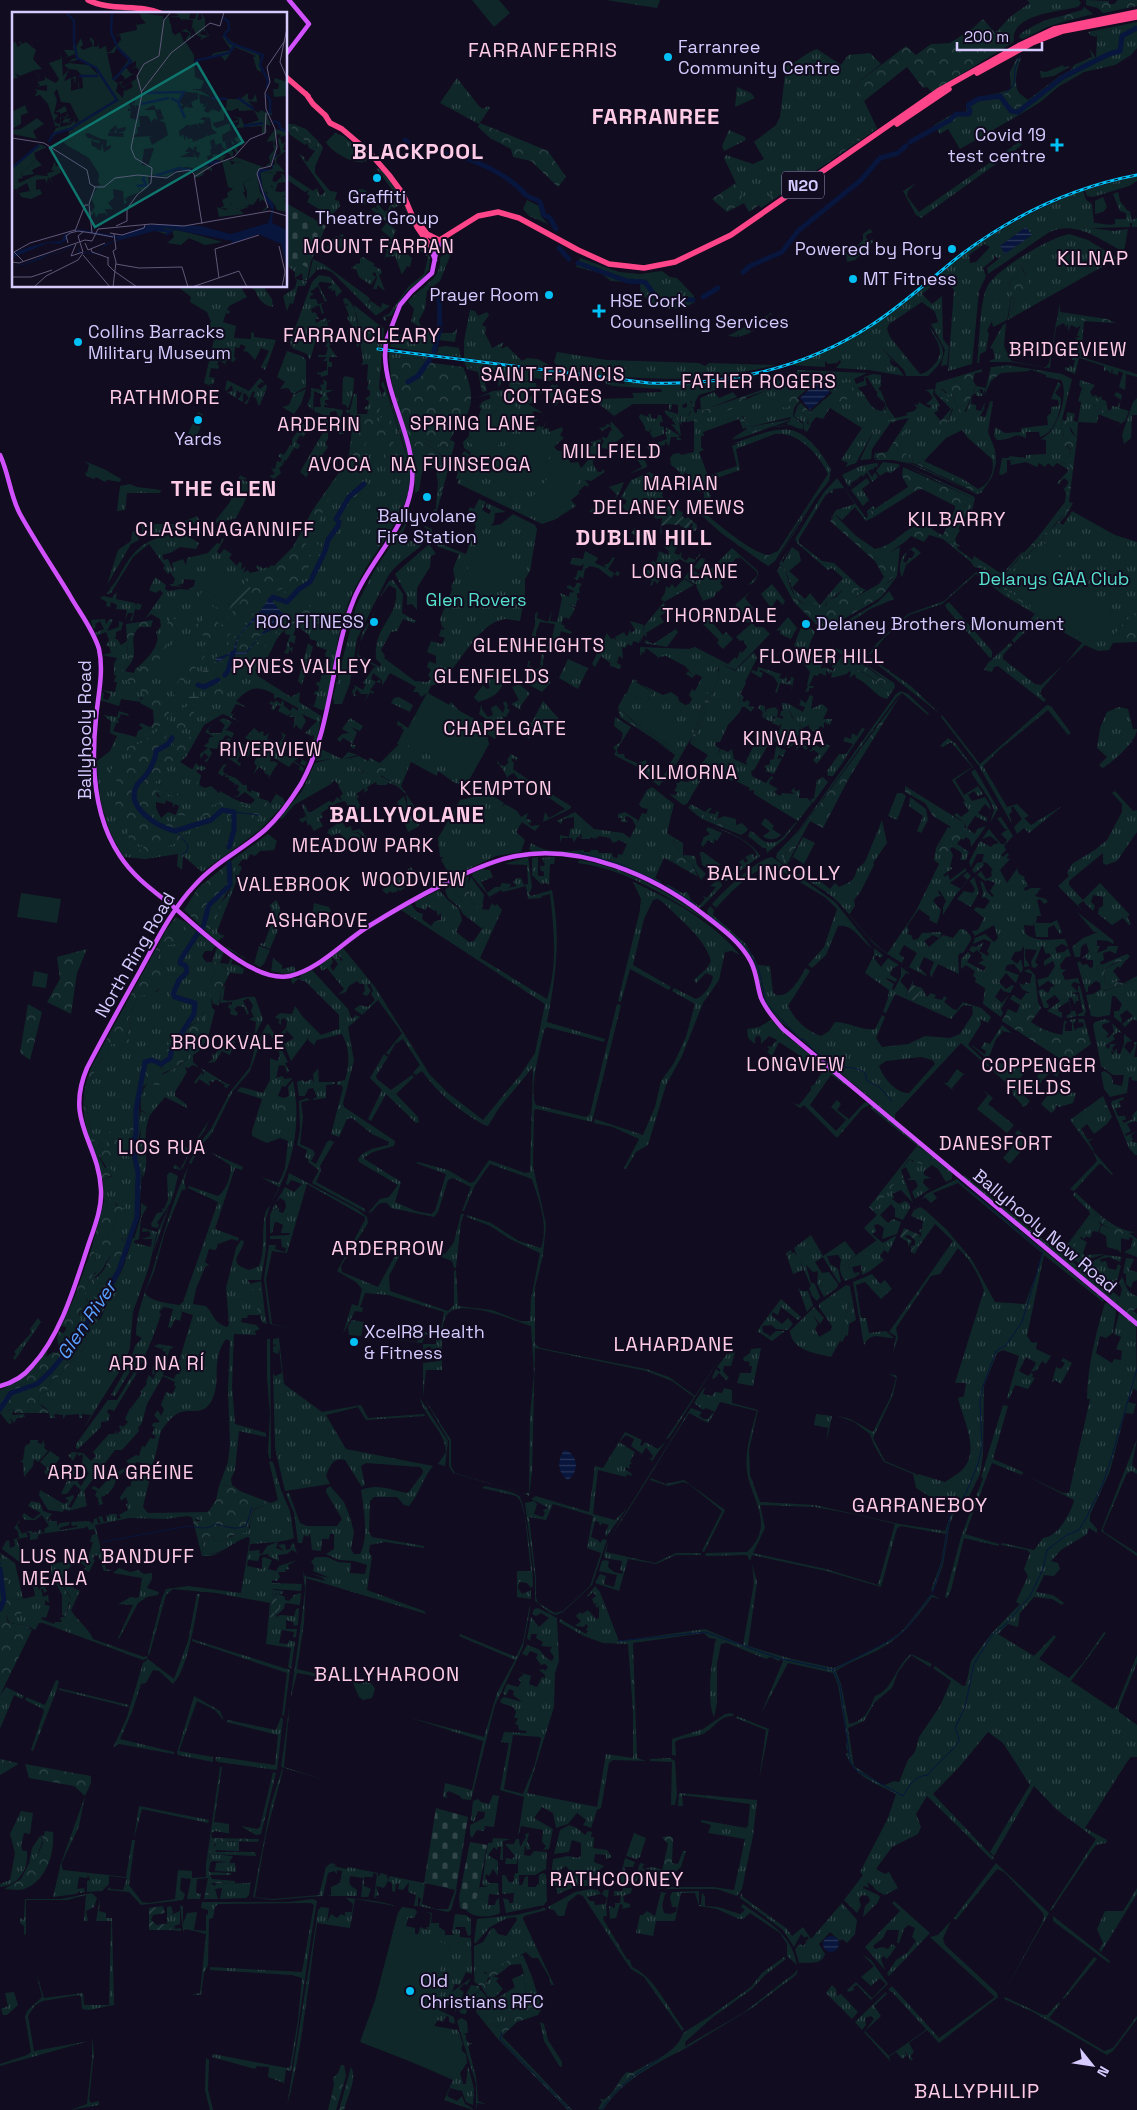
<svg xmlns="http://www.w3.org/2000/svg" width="1137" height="2110" viewBox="0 0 1137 2110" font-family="'Space Grotesk',sans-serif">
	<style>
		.grass { fill: url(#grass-tufts); fill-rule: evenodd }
		.forest { fill: url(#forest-crowns) }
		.wetland { fill: url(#wetland-marsh) }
		.cemetery { fill: url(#cemetery-stones) }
		.garden { fill: url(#garden-furrows) }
		.pitch { fill: #0f2729 }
		.water { fill: url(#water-rules); fill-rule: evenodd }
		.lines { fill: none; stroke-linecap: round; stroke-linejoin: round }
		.stream { stroke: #08153c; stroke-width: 1 }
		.river { stroke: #08153c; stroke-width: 5 }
		.major { stroke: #d251ff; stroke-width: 4.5 }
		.highway { stroke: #ff4589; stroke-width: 5.5 }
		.rail-casing { stroke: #00c0f5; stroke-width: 3 }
		.rail { stroke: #110c1f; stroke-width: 1; stroke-dasharray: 4; stroke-linecap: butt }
		.major-bridge { stroke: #d251ff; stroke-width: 4.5 }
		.poi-dot { fill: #00c0f5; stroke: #110c1f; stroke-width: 2 }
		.labels { text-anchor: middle; stroke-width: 4; stroke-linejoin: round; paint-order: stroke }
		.shield { fill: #110c1f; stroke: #9b91bc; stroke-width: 1 }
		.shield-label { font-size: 16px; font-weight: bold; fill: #d6caff }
		.poi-label { font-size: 18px; fill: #d6caff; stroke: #110c1f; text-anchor: start }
		.park-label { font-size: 18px; fill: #55e0cd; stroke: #110c1f }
		.street-label { font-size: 18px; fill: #d6caff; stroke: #110c1f }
		.neighbourhood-label { font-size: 19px; letter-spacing: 1px; fill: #ffcce7; stroke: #110c1f }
		.water-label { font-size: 19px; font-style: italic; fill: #589fff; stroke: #110c1f }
		.quarter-label { font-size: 20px; letter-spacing: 1px; fill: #ffcce7; stroke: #110c1f }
		.district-label { font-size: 22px; font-weight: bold; letter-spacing: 1px; fill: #ffcce7; stroke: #110c1f }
		.inset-river { fill: none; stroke: #08153c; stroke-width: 2.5 }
		.inset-road { fill: none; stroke: #605879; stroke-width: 1 }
		.view { fill: #0f766e; fill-opacity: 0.15; stroke: #0f766e; stroke-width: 2.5 }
		.inset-edge { fill: none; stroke: #d6caff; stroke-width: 2.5 }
	</style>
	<defs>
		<pattern id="grass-tufts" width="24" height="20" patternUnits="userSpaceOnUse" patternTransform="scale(1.25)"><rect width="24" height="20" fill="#0f2729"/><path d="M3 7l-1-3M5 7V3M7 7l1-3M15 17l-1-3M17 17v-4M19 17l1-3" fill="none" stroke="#314549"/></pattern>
		<pattern id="forest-crowns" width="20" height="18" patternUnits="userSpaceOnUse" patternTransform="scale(1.25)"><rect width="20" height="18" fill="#0f2729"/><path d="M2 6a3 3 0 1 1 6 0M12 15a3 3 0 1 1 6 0" fill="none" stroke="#314549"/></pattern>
		<pattern id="wetland-marsh" width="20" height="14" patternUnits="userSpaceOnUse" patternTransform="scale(1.25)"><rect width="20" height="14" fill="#0f2729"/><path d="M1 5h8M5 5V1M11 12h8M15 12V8" fill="none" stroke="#314549"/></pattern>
		<pattern id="cemetery-stones" width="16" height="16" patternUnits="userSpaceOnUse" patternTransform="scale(1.25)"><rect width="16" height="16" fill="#0f2729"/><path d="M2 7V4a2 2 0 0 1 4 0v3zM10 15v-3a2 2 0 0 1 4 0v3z" fill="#314549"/></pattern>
		<pattern id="garden-furrows" width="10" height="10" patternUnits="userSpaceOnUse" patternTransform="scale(1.25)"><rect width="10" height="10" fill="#0f2729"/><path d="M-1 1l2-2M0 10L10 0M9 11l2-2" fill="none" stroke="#314549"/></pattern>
		<pattern id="water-rules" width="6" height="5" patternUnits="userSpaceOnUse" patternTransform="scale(1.25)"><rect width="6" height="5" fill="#08153c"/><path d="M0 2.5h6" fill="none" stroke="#2b3659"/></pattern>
	</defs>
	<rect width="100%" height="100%" fill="#110c1f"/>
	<path class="grass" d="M606 0H660L657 8Z
		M1027 0H1079L1081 3 1078 7C1060 11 1009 15 1014 41L1012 43 1010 31H1008V39L997 43 979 41 973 28 983 19 995 33 1011 16 1030 3Z
		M1058 17 1066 21 1047 27 1023 39 1019 38 1020 34C1031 27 1044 19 1058 17Z
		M1137 22V48L1131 55 1115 65 1084 72 1060 86 1074 73 1061 75 1071 70 1074 65 1092 57 1090 49 1096 58 1097 35 1095 37 1090 35 1088 32Z
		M551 44H570V52L568 47C557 52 546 50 535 55L533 47Z
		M817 49 841 65 848 55 870 53 881 64 856 84 876 126 783 189 781 187 761 203 744 200 724 158 726 155 753 164 764 159 754 142 776 125 780 117 786 66C798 62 805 53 817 49Z
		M1063 65 1064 67 1071 66 1054 76 1041 78 1040 71 1046 72Z
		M457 78 479 106 483 109 488 106 490 108 479 124 440 103Z
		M737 87 751 93 755 98 735 107Z
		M999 93 1002 101 1019 115 960 149 948 129 940 134 934 125 956 112H966L967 104 979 97Z
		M286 124H293L291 130 316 149 318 141 323 148 315 167V173L330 191 337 192 335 200 339 201 340 206 331 216 307 202 310 196 307 194 309 190 305 192 286 179V173L313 191 317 188 320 196 325 192 298 153 305 158 304 160 307 162 315 151 309 148 307 143 305 145 289 134 290 131 286 133Z
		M729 130 745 137 746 140 724 151 722 146Z
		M335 133 343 136 364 153 360 155 367 158 366 162 363 160 364 162C353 164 331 152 326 142Z
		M1019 142 1022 145 921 218 916 215 903 191 916 183 908 191 907 196 919 212Z
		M376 168C391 171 409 214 415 229L399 196 402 204 394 208 392 206 390 212 388 209 390 205 393 204 386 194 393 197 395 202 396 195Z
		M1137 176V181L1129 186 1093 197 1087 196 1085 190Z
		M353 197a8 8 0 1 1 16 0a8 8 0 1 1-16 0Z
		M1083 190 1086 200 1092 204 1094 223C1101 223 1108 226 1115 224V219H1126V213L1120 211 1113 194 1118 192 1120 201 1128 211H1130L1132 222V220L1137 218V227H1132V223H1130V227L1091 228 1114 231 1128 229 1124 252C1099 240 1077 219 1048 233L988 274 987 268 1001 257 997 258 994 255V259L983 268 986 276 979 291 972 364 948 371 954 290 940 273C983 236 1031 211 1083 190ZM1026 227 1006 254H1005L1000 246ZM984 244 990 247 976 262 970 263 969 255Z
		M1103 197 1107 207 1103 212 1095 214V201Z
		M527 200 539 206 541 216 548 224 529 216 523 209Z
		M378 204 385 212 387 210 391 215 387 217 391 226 396 230 390 245 394 251 399 246 403 249 399 255 403 251 412 258 410 267 407 266 402 275 395 256 386 257 384 260 387 251 381 246 383 244 386 247 389 244 381 235 390 240 391 238 381 230 387 222 371 209 374 207 379 211 376 207Z
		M342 234 344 235 341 239 346 237 343 241 345 243 349 239V243L342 249 340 247 338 251 333 247 331 250 320 244 327 247 332 239 337 236 340 239 342 237 339 236Z
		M1069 234 1088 240 1119 259 1112 260 1111 257 1107 258V264L1011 318 1015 296 1027 277 1021 266 1019 273 1010 281 1009 286 1012 293 1007 320 993 327 992 321 987 331 989 333 986 351 980 354 979 363H977C980 343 979 305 987 287 994 270 1051 237 1069 234Z
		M420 237 430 258 429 269 423 278 405 293 391 316 385 317 387 320 385 321 382 317 389 314 408 287 424 274 428 257 410 242Z
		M452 251 440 281 427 291 425 309 419 320 420 325 437 336 438 295H440L442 297 441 333H453L457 329 455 342 439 340 436 354 390 347 392 334 425 338V335L422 334 424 329 411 322 414 309 408 302C420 286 442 281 440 257Z
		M286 254 312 255 307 280H303L302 273 295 278V272L286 265Z
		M363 257 375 264 373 266 377 267 376 269 380 268 382 273 379 275 385 291 377 285V289H373L377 278 375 272 372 274 376 277 371 285 359 277 356 269 351 268 358 263 360 264V258Z
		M580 258 619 272 640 274 662 271 670 277 677 278 694 296 695 302C679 312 658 311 645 297H641L640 283 611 281 601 273 576 267Z
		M313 259 325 265 367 296 370 299 368 303 371 301 381 308 382 303 390 306 377 315H375L332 272 324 269 317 270V264L316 271 308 280Z
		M319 275 330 277 342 291 336 297 335 290 331 291 332 288 329 289 328 287 332 285 331 283 320 282 318 284 327 301 325 302 318 286 310 292 314 294 310 296V299H316L318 304 324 303 321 305 324 313 322 314 319 305 311 309 312 313 315 312 319 319H315L316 323 326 318 327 320 319 329 310 360 307 354 292 348 293 338 291 347 290 342 312 282Z
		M938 275 941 279 922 294 932 304 942 296 943 339 949 347 947 365 941 366 945 350 931 324 938 322 935 312 922 302 889 324 887 329 890 337 920 374C926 373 929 370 933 366 948 351 935 340 929 326 946 351 950 355 928 376H906L904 370 880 346 896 364 890 359V363L895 367 897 366 904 376 869 370 836 368 841 362 840 360 837 363 828 364 825 361V367L789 365C847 347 893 315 938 275Z
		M295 279 307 281 305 286H298L293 304 290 303 287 311 283 296 295 288 297 281Z
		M177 286H240L247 297 229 306 227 310 230 311 229 314 226 313 223 322 236 326 234 338 251 339V332L254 333V337L276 340 267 365 264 364 267 366 265 370 261 367 269 351 261 348 255 360 248 352 243 351 246 347 241 344 239 348 235 347 234 357 236 358 234 362 228 360 225 363 227 366 220 360 217 364 219 366 218 369 211 368 209 377 215 378 213 384H209L213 387 204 383 216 331 207 326 211 322 207 312 190 302 191 297Z
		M253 286H263L272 299 273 307C263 306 257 297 255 290L252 289Z
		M346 298C359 307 359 330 359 345L357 348 356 337 348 336 347 330 354 329 347 318 349 315 345 306 348 305 347 303 345 305 343 299Z
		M354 305 379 325 376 330 380 325 384 329 379 387 383 400 382 393 385 391 381 385 383 381 407 457 405 448 386 389 384 381C392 411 410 440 410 472 411 511 382 540 363 573 349 596 339 625 336 652L346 611 359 582 397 524 366 573 342 632 325 709 321 710 305 702 314 706 317 695 314 694 315 691 318 692 319 686 316 685 317 682H320L326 657 325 654 327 650 316 646 317 641 310 639 309 635 297 626 293 635 296 636 294 644 291 641 289 643 290 648 293 647 292 653 290 649 288 654 284 653 287 648 290 649 286 647 290 635 285 634V630C271 640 271 664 255 669L258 676 291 697 300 692 299 702 321 716 318 730 322 716 315 747 314 744 312 747 314 735 311 736 305 733 317 721 302 714 306 721 301 730 296 725 293 729 295 717H289L292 712 288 716 278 711 281 706 277 705 274 710 271 709 273 705 269 704 271 701 274 703 276 700 281 704 282 700 284 703V708L285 706 290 711 293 707 298 711V708L278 697 274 699V694C257 685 250 687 236 701L246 707 236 704 231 713 232 715 235 712 232 717 240 722 223 714 204 725 186 757 180 762 192 770 196 763 200 767 201 765 206 768 202 771 198 769 196 772 201 775 199 785 205 788 211 786 219 793 220 791 239 802 251 804 255 800 245 792 238 797 234 796H238L240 792 237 790 239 786 236 784 234 788 235 784 228 779 229 777H225L226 774 222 776 218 773 223 765 227 764 223 769 224 774 226 773 227 775 236 778 243 785H247V790L251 793V790L260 793 259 798 269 801 270 804 276 794 283 798 285 803 262 828 202 874 236 847 202 872 183 856 182 870 177 866 178 854 145 859 124 857C104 826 98 797 97 761L110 751 117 736 110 733 111 721 103 715 117 717 119 711 128 714 129 716 121 714 119 719 117 717 119 723H116L113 731 136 737 138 731 143 728 139 725 141 723 150 727 153 725 158 710 141 697 140 702 121 699 119 706 100 700 102 693H104L103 699 108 700 111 694 101 690 115 692 117 682H114L115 678 117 676 114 675V664L117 658 102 655 111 653 109 646H106L109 640 106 632 96 636 95 633 104 629 100 621 95 624 96 627 93 629 91 620 105 619 106 624 110 619 113 620 107 631 119 627V621L123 623 121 630 116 632V637L114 638 118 640 121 645 127 641 128 660 122 671 134 673 136 667 137 668C147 659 162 644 156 632L161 626 160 619 151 614 145 619 163 593 160 590 156 593 149 590 155 577 166 585 165 589 168 591 180 589 190 590 188 589 194 586 195 580 184 579 183 584 176 585 184 587 171 586 170 584H173L175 579 170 572 168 574 163 568 165 566 149 544 133 557 111 593 107 594C109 589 115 583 118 578 137 543 144 541 181 532L199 543 196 549 180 547 174 551 173 549V552L162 555 164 560 168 559 174 574 172 563 183 559 186 565 187 558 208 553 217 543 220 544 222 538 224 539 217 552 220 554 224 549 232 554 229 558 237 566 239 562 242 563 241 570 246 566 243 573 248 570 250 573 260 571 256 567 257 565 264 569 266 567 269 568 271 565 274 566 293 547 312 511 345 464 349 456 352 429H356V423L350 422V411L348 414 345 410H350L354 394H357V414H367L368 410 364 409 365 407 368 406 369 401 365 399 370 395V391L367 389 369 381H367L368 364 361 365 363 362 360 340 364 335 360 338ZM155 783 181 795 176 797 158 790 156 791 161 799 173 803V808L175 804 179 806 176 815 168 812 161 818 156 808 150 813Z
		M470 310 475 311 478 316 487 312 489 315 482 325 486 327 485 333 492 348 504 342 501 349 507 346 522 361 527 358 538 359 556 369 464 358V341Z
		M771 313 772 314 767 316 768 319 750 333 739 337 738 334 737 337 728 336 761 318 748 326 751 332 766 319 765 317Z
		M1059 314 1082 317 1081 320 1084 321 1081 357 1137 374V377L1126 374 1125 390 1119 387 1123 373 1119 371 1116 378 1111 376 1116 378 1117 375 1112 373 1113 370 1110 369 1112 370 1110 374 1108 370 1104 371V366L1079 358 1075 374 1065 370V367L1069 368 1070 365 1073 368 1075 360H1072V356L1079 354 1077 352V339L1074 338 1080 337 1077 335 1081 325 1077 328 1071 325 1068 331V324L1066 327 1064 323 1055 327Z
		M332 319 327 323 329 327 326 329 330 330 333 337 338 335 339 340H329V342H332L329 346 337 357H329V362H332V367H328V375L321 377V375L317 374 318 371 319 373 327 370V361H323L327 357H318V355H326L328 347H325L328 342 318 339C319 328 322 323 332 319Z
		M1006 323 1004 346 1011 361 1050 368 1011 362H990V360L995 359 993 349 990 348 1003 325Z
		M447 346 459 348 461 357 437 354 439 347Z
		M287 351 302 356 306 360V387L293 394 288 388 280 389 285 382 277 377Z
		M389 352 435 358V359L389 358Z
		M557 352 607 360 699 363 705 366 709 363 775 365C698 385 637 380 561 370L554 362Z
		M464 361 558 374 566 382 558 378 545 382 542 379 530 378 529 381 514 379 527 403 515 380 536 383V386L541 384 530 390 531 392 528 394 530 397 537 392 538 395 534 398V402L528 404 543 413 534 411 528 420 530 421 538 419 534 425 536 428 540 425V427H543L547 420 543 429 549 428V432L562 427 563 430 560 435 564 438 554 447 558 451H566L565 454H572L573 458 569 461 571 463 578 462 581 468 593 455 592 454 585 459 580 450 584 452 585 450 593 445 591 442 601 439V445L604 442 601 437 607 438 611 430 613 432 610 426 602 431 599 428 605 427 607 424 611 425 610 423 612 422 624 436 607 449 602 448 601 453 593 458V464L598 472H601L603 469 605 472 591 481 585 480 589 485 587 487 585 485 578 492 580 493 571 500 576 506 554 520 542 524 457 483 459 478 456 479 459 468 457 467 462 466 458 464 462 456 464 457 462 456 463 452 465 451 470 455 471 453 464 448 463 442 469 436V429L472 430 480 421 478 419 481 409 483 410 479 407 482 402 491 398 489 394 476 398 493 391 513 389 509 387 510 378 501 380 500 378 501 384 498 387 500 371 477 367 467 369Z
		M1007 365 1062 374 1072 379 1060 428 1064 430 1063 439H1058L1071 450 1070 456 1064 459H1011L1013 462H1061L1070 465 1071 468 1066 512 1050 530 1059 522 1063 525 1072 511 1115 535 1137 542V611L1120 627 1111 640 1113 643 1109 650 1098 651 1085 645 1066 663 1082 643 1077 640 1078 637 1036 613 1039 618 1014 643 1012 640 1035 614 1005 596 976 574 942 604 909 615 885 637 871 654H869L877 643 908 614 944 601 976 572H980L1000 589 1001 583H997L985 572 998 581 1027 556 1049 532C1040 533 1009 569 1000 578H996L972 561 974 556 1002 574 1021 553 1028 550 1065 502 1066 493 1063 487 1065 488 1069 482 1064 478 1059 483 1061 485 1057 483 1069 470 1057 463 1053 467 1048 463 1045 467 1039 463 1037 467 1026 462 1011 465 1010 460H1007V472L1002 475 999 474 1002 458H1008L1010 456 1026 458V455L1046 454V440L1040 439C1056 436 1070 393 1061 380L1046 377V375L1032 370 994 367Z
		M797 370 867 373 854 379 856 384 864 381V377L873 374 881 375V386L876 391 867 377 865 378 867 385 857 388C868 394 867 409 882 411L885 406 884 413 881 416 877 415 895 420 894 423 891 422 872 449 871 459 860 460 874 430 856 463 845 467 848 463 841 460 862 428 830 408 842 383 839 386 828 383 831 375 817 374 792 396 790 406 795 401 797 404 794 408 793 416 803 424V429L799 428 802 430C778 417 755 436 732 440 743 432 780 423 798 427L786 424 790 421 791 417 749 427 743 416 740 418 746 428 743 429 739 419 703 432 704 436H701V447L704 450 699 452 708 476 737 466 732 446 742 442 732 444C783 426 799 416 831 469L829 481 815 499 775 564 815 496 775 561 768 566 721 533 693 508 694 503 701 502 704 499V493L692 488 694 484 692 488 689 486 690 483 685 482 687 474 685 472 683 476 680 475V472L671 465 670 458 673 454 680 453 681 455 694 452V422L779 385 776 386 774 376 771 375 778 374V380L784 383 792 379 791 374 785 372 797 374ZM775 434C797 431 819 454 828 474L778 551 769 555 767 565 717 529 696 510 697 507 702 511 711 496 705 486 708 481 740 470 736 449Z
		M755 374 754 378 699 395 695 402V408L692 405V401L682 405 683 408 688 407 691 410 688 416 694 415V421L687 422 686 418V422H681V415H687L678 414 681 436 671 424 676 425 672 420 673 416 671 419 665 413V410L678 414V405L672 404 671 410H669V404H633L614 416 593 399 634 398 632 393 662 392 661 389 613 386 606 384 605 381 624 384 625 382 690 384Z
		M345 376 354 378 353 394 348 409 346 405 342 404 343 378Z
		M260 378 265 383 262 382 257 386 260 389 266 384 267 387 260 405H258L256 398 253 397 255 392 253 391 247 404 244 403 249 398 245 393 243 394V402L237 399 240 397 243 390 240 393 237 390 236 398 227 392 233 391 232 385 226 391 225 389 227 380 249 391Z
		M323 379 327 382 326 390H334L326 393 329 400H325V403L329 405H324V407L343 410 341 419H339L336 411 330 412V427H338L339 422H343L341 429 344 434H339V429L328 431V439L325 443 328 447 306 477 300 472 325 429 323 415 314 411V407H321L320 399 323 395 314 391 313 410 307 405 311 396V388L322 390 320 385 324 384Z
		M1080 380 1095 385 1090 392 1093 397 1095 395 1098 397 1094 404 1099 413 1097 423 1078 422 1077 438 1066 421 1067 412 1075 414 1073 421 1078 422 1081 402 1078 401 1082 388 1079 385Z
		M1058 382 1061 385 1055 393 1061 398C1061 411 1055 433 1040 437L1039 432H1026V438L1018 435 1017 438V435C1011 438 1005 440 997 440L994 436 995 427 1005 433 1021 432V428L1048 425 1047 416 1051 413V407L1059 406 1058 400 1051 399Z
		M553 384 555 386 557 384 559 389 567 391 569 394 567 398 565 394 560 399 558 397V403L555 406 551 398 548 399 545 391 540 394 539 391 542 387 547 389Z
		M976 386 986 388 982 396H977L975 393 980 390V393L983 394V390L980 389 972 396 971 404 976 405V410L981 411 985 402 984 409 980 416 985 417 984 421 990 402H988L993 401 988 432 995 450 996 463 992 477 981 493 976 494 911 464 893 460H874C896 448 953 485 976 493L919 462 916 464 912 463 913 458 897 449 910 415 908 416 906 413 914 411 917 408 914 404 918 405 919 402 929 408 932 406 926 404 933 398 929 392 925 390 934 389 933 394 940 405 937 408 939 410 934 413 941 421 938 424 946 426 953 409 941 397 940 390 942 389 945 393H952L959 411 966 412 972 396ZM962 430 968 438 992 459C995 471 990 484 978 489L963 479 924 461 946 438Z
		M306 389 301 404 294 414 282 407 289 405 293 395Z
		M714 392 719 398 733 392 737 397 697 413V409H701L700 398Z
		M1117 392 1122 395 1119 408 1129 411 1125 421 1116 427 1121 423 1116 421 1118 416 1099 409 1101 399 1106 401 1108 410H1111L1112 406 1117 407 1121 400 1114 395Z
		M1137 398V415H1132L1131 438 1124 444 1122 435 1133 402Z
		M798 405 808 419 807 424 811 425 807 432 804 430 803 422 794 416Z
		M640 414 649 417 648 414H651V418L657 419 658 415H661L663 422H660V426L664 427V434L653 438 650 433 652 428 649 432 645 430V427L639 417Z
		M303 424 309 425 304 437 300 435 296 442 300 445 298 449 294 448 286 461 284 460V464L281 461 283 465 279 468 281 473 274 479 269 476 275 474 271 468 275 469 277 461 280 462 282 459 278 456 280 453 284 455 290 445 292 446V439Z
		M666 427 680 436 678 437 682 440H677V437H671L669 446 665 441V445L653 447V451H659V453L650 452 647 447 667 439 665 432 668 431 666 430Z
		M425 439 448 449 450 440 455 442 445 482 446 459 425 442Z
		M629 441 640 452 647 465V467L629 474 642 467 627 444 626 442Z
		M84 461 104 469 121 479 120 482 107 480 105 482 96 477 94 479 86 476 85 472 87 473 89 465Z
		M415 461 424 466 427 464 437 466 440 472 439 491 442 493 435 517 430 521 425 519 436 508 438 484 436 469 427 467 426 472H422L419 491 415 493Z
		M883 462 898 464 900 466 891 473 886 472 880 476 876 471Z
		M876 463 878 464 877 468 875 466 873 470 872 469 868 471 872 477 875 472 878 477 872 482 867 472 863 477 862 475 858 478V481L857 479 851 483V486H848L842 475 860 466Z
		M904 465 973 496 975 498 972 510 970 509 958 529 960 530 955 539 957 544 950 545 969 503 972 498 974 499Z
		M650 472 654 475 651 479 663 491 662 496 667 501 645 506 635 498 632 502 635 504 633 506 630 505 632 507 628 513 622 506 624 504 629 507 625 504 627 501 621 497 631 480Z
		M240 475 247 479 241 480 238 487 242 480 254 483 236 518 217 523 230 504 216 524V520L230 502Z
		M837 478 866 518 868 516 867 511 873 506 875 508 870 512 874 517 866 521 855 507 842 520 836 515 831 518 836 510 855 504 844 488 833 489V493L829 492 825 496 799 539V543L822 561 834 563 860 587 866 590 854 598 849 585 838 588 842 590C836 597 830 597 825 605L826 611 823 612 809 601 804 604 795 597 785 569 779 564 789 548 782 561 783 563 792 547 799 552 801 561 789 571 799 580 792 588 805 599 810 593 820 605 843 578 832 568 828 570 798 544 795 539 824 492Z
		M867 478 870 483 862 489 869 500 863 506 851 490Z
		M624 482 620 492 605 513 599 509 597 512 595 510 592 513 589 511 594 508H600L599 505 606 499H614L617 495 609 487Z
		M130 484 137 487 161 490 160 493H127L125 510 117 511 120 486Z
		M479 499 486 502 482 510 489 514 491 511 486 507 487 503 506 512 495 513 494 522 491 526 501 524 513 514 535 525 537 529 530 571 525 579V595L520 621C515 621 510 619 505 619 472 624 455 681 431 686L428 693 449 705 451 702 453 704 489 744 466 785 455 783 438 771 437 776 411 762 401 786 380 775 399 744H397L404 730 401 728 403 726H398L397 723 398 721 408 728 427 693 421 697 418 692H413L416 687 390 673 382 686V680L373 673 371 679 376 682 380 679 381 683 376 682 370 690 374 692 373 694 370 692 365 702 368 694H361L357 689 354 694 357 696H354L352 691 355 688 354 685 363 690 366 684 363 683 374 667 378 668 357 656 362 633 377 608 360 642 358 655 380 667 381 664 376 659C373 625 399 619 396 589L389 585 379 599 389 581 393 580 403 594 402 613 416 621 414 623 403 619 397 631 391 632 381 650 385 656 384 658 415 681 427 682 431 679 428 675 431 670 427 667 429 661 436 664V656L427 652 431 641 442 644 445 638 439 636 441 629 444 630V628L442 627 440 619 452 590 451 586 455 579 453 569 459 554 439 547 431 540 466 554 476 527 475 524 465 519 470 507 474 509Z
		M677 500 679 501 673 506 683 513 682 515 657 519 654 517 655 512 650 509 669 506Z
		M197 516 200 522 147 536 142 532V524H178Z
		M411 520 418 525 408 521 401 536C410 543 416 542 427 538L431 532 424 527 425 526 432 529V532C422 551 398 559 387 578L357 639 350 683 342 704H334L333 697 356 606 374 571 407 521Z
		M635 528 651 537 649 545 643 541 639 543 640 539 631 533Z
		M137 530 139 540 131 544 107 585 118 550 131 541 132 532Z
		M671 537 678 539 674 545 677 547 674 553 679 555 682 551 681 557 686 561 689 557 695 560 700 553V555L692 565 679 559 677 561 675 560 668 572 666 571 657 584 654 580 652 586 650 585 652 581 643 575 646 570 650 571 653 566 650 564 653 561 656 563 658 555 661 557 658 554 659 551 668 555 669 551 663 546H668L669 549V545L673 540Z
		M429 544 436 554 431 556 430 567 417 588V610L412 604 407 605V596L395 574Z
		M900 547 897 576 886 591 885 585 893 579 883 563C885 554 892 551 900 547Z
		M914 547 921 553 906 565 902 577C898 570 900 556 907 552L903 561 906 563 909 558H912L915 553 910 549 908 551Z
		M732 548 758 571C759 577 753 585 748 585L757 576V572L739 556 740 559 736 558 729 567 724 565 722 567 728 573 720 583 723 587 718 592 717 591 714 597 703 601 696 586 703 579 697 585 684 578 691 569 689 573 696 583 697 578 692 573V569L701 576 709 573 702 566 698 570 694 567 701 558 705 559 704 562 711 569Z
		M585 551 598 558 595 563 606 568 604 565 609 563 613 557 615 558 608 569 615 574 617 571 620 573 618 576 614 574 611 578 598 568 590 566 585 569 583 579 580 576 578 580 573 578 576 577 578 570 582 571 584 564 580 566 570 564 572 558 583 559Z
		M684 579 694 585 664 602 661 599 665 593 666 586 669 588 672 584 675 588Z
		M577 583 582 584 579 588 580 593H577V598L580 599 577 600 576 604H573L576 605 575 607 569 604 575 609 569 619 564 617 561 624 565 626 564 628 572 632 571 634 561 631 556 647 549 644V635L551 642 555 624 540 622 536 632V643L552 646 551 649 544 648 543 666 540 665 543 646 533 647 531 652 526 650 527 646 529 648 535 645 530 641 535 625V614L538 611 537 618 548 622 552 610 550 621 557 622 562 598 560 593 569 597 570 592 573 593 574 591 567 588V586L569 585 574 588Z
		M772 584 785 601 783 605 777 599 771 608 761 594Z
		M117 592 116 599 135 603 136 606 137 603 142 605 140 610 135 609 132 621H130L133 613H128L125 620 127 610 116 609 117 605 111 602 110 607 106 606 107 602 100 598 103 596 112 598Z
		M750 592 745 598 753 608 746 616 756 627H763L770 634 735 670 720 663 735 671 754 652 757 658 745 682 746 683 741 693 738 708 741 695 744 697 742 701 745 702 747 700 750 702 748 706 754 707 751 712 745 707H742L739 713 738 709 739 713 728 725 720 742H716L715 745 720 749 716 756 721 749 728 752 732 749 734 759 747 765 746 761 761 731H764L767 733 768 745 754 770 751 771 752 776 766 783 771 776 774 778 770 780 769 784 778 789 774 792 780 796 782 793 796 794 791 792 794 787 795 791 800 790 799 798H807L812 803 784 839 767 853 766 848H763L748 836 750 831C757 833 760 841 767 842 783 846 788 827 798 821L754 794V790L749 791 750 788 736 781 738 777H732L733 781 724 778 723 781 720 779 721 776 702 771 703 776 687 804 683 805 669 794 675 795 678 792 674 791 677 786 676 783H679L680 781 688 782 708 755 692 745 719 676V667L718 666 692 737 662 787 682 755 659 786 645 775 638 763 646 760 647 764 657 771 655 775 659 780 668 770 667 769 675 755 657 742 671 750 653 705 639 726 618 707 625 694 628 693 627 692 633 679 639 682 634 681 647 702 653 692 641 684 663 695 671 692 678 697 679 701 685 705 689 704 692 699 689 695 692 689 695 691 702 677 696 674 692 678 686 674 688 671 693 675 685 666 666 656 659 657 657 661 658 657 646 648 644 653 641 652 642 655H640V647L689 649 695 647 728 664 735 657 737 659 740 651 742 653 747 647 743 640 740 641 736 637 751 624 744 620 745 617 735 605Z
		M664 602 666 612 660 616 664 622 646 633 647 636 646 637 644 634 640 643 641 636 639 643 633 641 632 646 628 644 625 648 622 647 623 659 619 656 617 663 621 665 620 669 610 666V663L601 656 595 667 592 664 607 633 611 639 614 638 616 641 615 637 624 632 626 636 628 635 630 629 631 633 635 630 630 621 644 625 642 634 645 625Z
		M949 602 992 651V657L990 658 947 609 945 605Z
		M788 617 797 628 791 639 780 634V630L776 631Z
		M709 619 723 635 726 632 733 639 723 649 717 643 719 640 702 623Z
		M805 622 815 632 809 645 813 659 820 649 821 655H825L834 645 821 667 822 669 824 667 833 671 835 667 832 668 833 663H829L828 658 837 663 842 655 837 651 832 653 835 648 843 651 840 665C858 668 875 677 886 691L890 684 861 661 894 683 895 687 887 699C874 696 869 683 856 678L855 674 849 678 851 672 849 671 847 674 831 678 832 672 829 674 826 670V676L820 673 817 676 814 675 809 686H814L813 688H809V691L805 692 808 686 807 685 810 672 799 657 801 656V648L794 646 799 632Z
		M676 629 678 632 667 647 644 643 646 640 653 644Z
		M308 643 313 647 302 685 298 681Z
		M1010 643 1012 645 1003 655V659L1035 684 1041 685 1062 666 1042 689 1040 694 1046 700 1044 702 998 666 994 667 992 672 984 670 988 663Z
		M869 658H871L912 687 940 714Z
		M568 659 588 668 578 689 559 678Z
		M528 661H530L529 666 532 667 533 671 542 666 541 676 551 682 542 692 524 682 530 677 528 673 530 670H527Z
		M758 667 781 674 779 678 784 679 787 676 786 683 791 680 790 677 794 678 791 693 792 685 780 683 777 693 775 692 778 684 774 677 761 670 759 671 763 673 761 678 751 672 753 670 757 672Z
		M494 671 505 673C504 689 497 697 478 702L474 697 483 685 487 689 490 688 486 680Z
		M519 684 530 693 520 707 521 710 511 704 519 700 512 687Z
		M901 691 908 694 929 714 928 715 902 693 897 697 787 848 782 863 776 858 777 853 799 830 896 694Z
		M810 695 813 696 811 709 822 704 828 709 823 719H832L830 725 824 722V728L820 726 816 733 809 728V725L803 728C794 721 790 713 787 703L803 712 805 707 799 705 801 701 798 698 806 703Z
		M399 697 413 705 410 712 391 703 394 698Z
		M506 701 508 706 507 708 510 710 506 717 500 716 504 718 500 721 511 727 505 733 499 731 495 739 489 735 490 733 484 724 486 719 479 714 481 706 482 705V709L488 717 493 715 491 708 496 705 503 713 505 707 503 703Z
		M543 701 558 718 555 721 556 723 547 731 538 726 530 727 528 731 532 733 529 739 526 736 525 738V735L522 733 525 727 530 726 528 723 532 722Z
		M782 703H786L792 717 803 729 796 739 798 741 800 737 804 739 801 743 808 748 806 750 801 746 794 751 800 744 796 742 789 748 769 739 771 735 777 738 782 723 779 726 772 723 776 717 772 716 774 719 772 722 765 719 766 714 764 719 762 716 763 712 758 708 760 705 765 706V713L767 709 775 707 778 710 777 717 783 719V716H780L781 711H783Z
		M1047 705 1051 706 1071 733 1068 735 1048 710 999 750 983 766 1007 807 1017 804 1029 816 1024 818 1031 825 1062 806 1029 833 1024 828 1017 834 1014 827 1022 819 1013 806 1011 808 1012 812 1009 814 1012 824 979 766 941 717 942 715 980 764Z
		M1119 707 1128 709 1133 729H1137C1137 741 1114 761 1103 768L1099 765 1107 757 1097 748 1100 728 1107 712Z
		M615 717 631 727 617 749 618 754H624L625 758 637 763 638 767 614 755 616 751 613 747 621 742 623 733 614 726Z
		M224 718 232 722 227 729H224L234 733 232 738 226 735 222 740 225 742 228 738 231 739 228 745 220 741 217 749 209 748 212 753 207 762 204 761 209 757 204 753 201 759 200 754 208 748 204 746 209 742 208 741 210 737H214L205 732 212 724 208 730 210 733H221L225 725 219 720Z
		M350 718 363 726 360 731 351 727 357 732 352 745H356L354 749 350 746 352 743 343 738 340 742 337 739 342 734 349 733 342 729Z
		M254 728 260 733 261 731 264 732 263 735 265 736 269 733 267 739 278 745 283 737 281 732 286 735 282 742 288 746 283 756H290L295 750 298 752 297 757 307 762 305 766 300 764 302 760 299 758 294 761 304 768 303 771 299 770 300 766 293 762 289 767 271 756 270 762 273 761 278 763 268 779 269 775 264 773 265 771 259 767 253 775 257 766 254 763 260 750 252 746 248 757 241 753 237 761 241 764 240 766 228 758H237L238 751 242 746 235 740 244 745 249 740 245 738Z
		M862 728 865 729 841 764 849 754 833 776H828L827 771 839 754H846L853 744 843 741 845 737 851 739 852 733 857 736Z
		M948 738 956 744 973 767 955 780 964 795 978 786 983 794 978 796 974 791 968 795 972 801 985 797C990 804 993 809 989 818L991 810 985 804 978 813 987 818V822L975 816 967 828 975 834 977 829 986 826 971 847 970 840 966 837 963 840 960 838 964 834H971L966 829V824L954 815 957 813 961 817 969 811 963 802 965 801 952 780 972 767 952 743H949L943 747 940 746Z
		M808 740 821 748 824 743 830 746 817 764 813 760 819 754 814 750 809 752 813 747 805 744Z
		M776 746 782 749 779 754 783 749 786 750 783 757 779 755 777 759 782 758 774 774 765 771 767 769 764 766 770 764V760L774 759Z
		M321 749 342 759 348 752 358 755 342 759H340L350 758 361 773 360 774 363 772 388 783 387 785H377L376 782 367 787 368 790 364 793 365 788 356 794 359 797 357 798 355 795 361 807 352 813 345 801 337 803 321 813 323 817 319 819 323 826 314 831 310 824 308 826 306 820 302 823 299 819 305 817 303 814 307 818 302 805 304 804 308 812H311L329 801 333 803 337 797 342 801 340 796 343 794 338 785 340 783 338 784 334 780 331 784 294 805 283 818 279 819 302 791 315 763 330 759 316 761Z
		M511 754 518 758 516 761 514 758 511 760 514 763 513 769 537 786 536 788 539 790 542 786V792L546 794 548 792 571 806V808L568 810 543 822 545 812 549 818 565 809 521 778 519 780 514 773 508 776V779C504 773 504 768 497 763L498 761 500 765 505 766 509 762 507 760Z
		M975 769 998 809 990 823 994 810C989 795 978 785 971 772Z
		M823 777 828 782 813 803 810 800 814 798 817 780Z
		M652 787 674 804 667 833 673 837 674 845 679 850 672 862 664 858 655 878 662 882 661 883 592 859 533 852 529 849 531 843C548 854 565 852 584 850V852H590L591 850H598L599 853H612L613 857 617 858 618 854 622 855 627 844 619 840 613 843 610 838 599 836 596 839V835L595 839 591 837 590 839H581L582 835 580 834V838L578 836 574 842 572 838H562L560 842V835L569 837 570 829 574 828V817L563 819 561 824 557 821 575 812 594 829 623 833 630 838 636 826 632 819 627 816 624 818 628 822H621L622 818H618V814L625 812 638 820 637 824 642 813 646 814 648 809 642 808 639 804 647 790Z
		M484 790 504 803 502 807 505 804 517 811 521 817 528 813 526 819 531 820V823H528L531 826 540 825 535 831 522 822 516 832 525 840 521 852 496 856 451 877 441 860 443 857H440L438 838 460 800 477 796Z
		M1115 791 1133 811 1137 810V832L1117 861 1106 865 1103 863V853L1069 881V885L1083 900 1100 883 1130 915 1127 917 1131 924 1129 925 1123 918 1112 925 1098 914 1099 908 1103 906V897L1093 895 1091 902 1095 906 1093 911 1083 901 1078 905 1083 911 1058 886 1069 876 1067 873 1072 864 1096 849 1107 840 1122 812V804L1112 793Z
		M897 793H902L906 796 897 820 888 816Z
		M404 796 408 809 418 827 408 832 397 802Z
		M910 797 926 809 928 820 921 833 917 831 923 816 909 806Z
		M691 804 705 812 709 808H712L708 813 716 814V811L719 812 717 819 724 816 736 819V825L742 823 748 829 746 832H741L688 808Z
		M1001 817 1013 836 1004 846 1006 850 1001 855 1003 857 1007 853 1009 855 1006 858 1010 859 1000 870 1007 883 1020 864 1017 869 1019 874 1025 877 1024 878 1028 886 1024 888 1025 891 1031 888H1041L1035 896 1046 899 1048 902 1044 904 1040 899 1037 900 1041 916H1037L1036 923H1051L1057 920 1062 933 1060 934 1054 925 1048 928V937H1036L1034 922 1033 926 1024 925 1025 933C1036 943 1050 939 1065 939L1068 947 1062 944 1055 948 1057 953 1064 952 1068 948 1071 956 1066 957 1060 965 1061 969 1066 970 1062 973 1065 980 1078 978 1080 984 1074 982 1071 985 1078 992V986H1080L1086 1011 1084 1016H1078V1014L1083 1012 1079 992 1071 993 1078 995 1079 1001H1076L1075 1005 1072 998H1069L1071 1011H1075L1077 1016 1068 1018 1066 1016 1071 1013 1069 1001 1058 1008 1059 1012H1062V1018L1047 1011 1060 1001 1055 995 1046 1001 1049 1006 1048 1008H1044L1038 991 1042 989 1048 993 1051 987 1055 986 1048 981 1039 987 1037 980 1048 977 1055 966 1053 961 1044 966V961L1051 956 1049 953 1046 954 1042 945 1035 962 1038 965 1035 968 1032 967 1031 962 1037 950 1025 949V958L1030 966 1024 967V946L1021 951 1015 952 1011 959 1017 964 1021 959 1023 969 1021 973 1014 964 1007 965 1005 970 1019 975 1016 983 1006 973 999 982 1006 989 1012 985 1014 986 1010 993 1003 991 1001 988 995 997 1002 1003 1009 995 1001 1009 1003 1013 1001 1017 983 1004 985 988 975 982 976 978 973 976 975 971 966 965 961 969V959L968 952 971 955 967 962 984 971 986 967 978 963 984 960 981 958 982 955 977 950 973 953 969 950 972 946 976 947 984 942 979 951 988 956 989 953 987 952 991 942 984 939 973 944 975 938 985 934 994 942 998 938 994 925 975 936 972 931 978 930 984 918 974 910 976 907 984 909 990 901 985 897 982 898 983 892 980 881 983 882 986 890 992 897 994 896 990 891 995 883 988 880 985 881 977 875 981 871 986 879 992 876 991 871 993 870 987 863 983 862 984 865 975 873 972 870 977 863 982 862 984 854H977L971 867 969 862 980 841 991 847 994 844H997L998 842 990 836 982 839 989 829 1001 844H1005L1007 840 1001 834 1008 829H1005L997 818Z
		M765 818 774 826 772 829 781 835C776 840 768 841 763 836L770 831 761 824Z
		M882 820 887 843 873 863 874 865 861 891 854 900 855 906 849 915 874 944 887 954 916 911 939 864 934 860 936 848 948 827 951 828 938 849 952 845 968 854 966 860H960L962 856 961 852 952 847 950 849 953 855 950 867 953 868 943 875 945 877 948 874 950 880 966 868V871L950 883 961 889 968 880 963 876 967 872 971 876 954 897 943 915V907L946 901 939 890 938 892 941 896 936 897 933 901 941 910 937 924 929 920 930 917 919 909 907 926 909 931 907 934 911 935 913 940 918 939 922 933 940 932 942 933 939 938 933 935 924 941 929 947 943 935 953 938 960 929H964L971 936V940L963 953H960L958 956 959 974 938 964 931 978 930 972 934 962 924 957 919 968 927 975 926 976 909 967 917 953 904 945 899 954 904 958 902 963C870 945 861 926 837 901 826 890 811 883 798 875L803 872 814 881 816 878 830 889 835 883 839 887C851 882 854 881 857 869L865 862Z
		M342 821 346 828 351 826 352 831 360 829 371 843 358 832 352 833H358L369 844 364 848 351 840 349 842 339 833 332 836 327 833 329 829Z
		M709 826C726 830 751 840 760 856L726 881 724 879 728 874 722 866 731 874 728 871 733 873 742 865 739 862 743 859 745 863 748 861 745 857 751 854H754L753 858 757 855C749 839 725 831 709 826Z
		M708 827 722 833 717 841 714 839V844L708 840 703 847 701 844 704 837 710 834 706 830Z
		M268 834 277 841 274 850 260 851 255 856 250 854 247 860 243 859 238 865 242 867 217 931 219 934 225 936 217 941 206 931C218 926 216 915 220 905 221 901 225 899 227 896 234 885 233 873 231 861Z
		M803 837 815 843 804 864 793 857 787 867Z
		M700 852H703L721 865 713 866 712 870 702 865Z
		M684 855 695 856 697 865 706 874 701 880 691 862 683 857Z
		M528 857 532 887 529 894 531 896 552 890C561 938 556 975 547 1022L605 1039 604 1042 547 1027 544 1030C541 1046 528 1091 536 1105L586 1117 590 1114 617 1004 621 1005 592 1122 537 1109 534 1110 533 1167 546 1224 543 1255 535 1287V1344L540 1348 646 1369 669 1377 695 1396 724 1352 669 1438 666 1439 694 1397 672 1381 646 1371 535 1348 532 1472 529 1496 524 1493H529L530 1415 534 1374 531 1326C514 1321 459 1296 446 1316 440 1326 442 1358 442 1370H426L423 1397V1363L439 1361V1348L431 1349V1347H427L425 1350H427L426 1359 424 1358 423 1344H436V1335H425L422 1343 371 1337 417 1342 420 1332 440 1334 444 1312 388 1295 365 1293 360 1307 363 1308 362 1312 355 1311 343 1334 352 1304 358 1306 362 1289 356 1282 337 1271 365 1220V1217L307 1184 287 1253 272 1251 266 1280 272 1324 297 1330 270 1324 264 1279 269 1245H276L275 1249 285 1252 286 1248 282 1247 281 1239H270V1236L289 1235 290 1233H281L283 1225 277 1222H275L272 1233H270V1215L275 1204 278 1207 274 1210 279 1208V1212L283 1213 286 1207 285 1201 280 1198 276 1202 285 1187 294 1192 302 1184 291 1180 288 1185 286 1184 289 1173 357 1209 367 1217 368 1223 341 1266 342 1272 378 1287 402 1243 405 1245 389 1276 390 1291 448 1311 454 1305V1271L456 1270 458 1306 492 1310 520 1321H530L531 1299 540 1253 510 1239 490 1226 467 1217V1215L491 1223 519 1241 541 1248C549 1225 539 1201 532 1179L490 1164 474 1187 464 1211H462L471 1187 453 1178 448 1180 438 1212 434 1217 391 1208 387 1203C379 1202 377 1205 373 1211L368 1213 380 1199 389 1197 398 1185 359 1162 358 1159 362 1154 372 1149 388 1145 389 1142 372 1134 352 1118 347 1119 339 1137 331 1134 343 1088 341 1085H337V1082L345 1080C350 1064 350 1049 342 1034L317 1040 314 1045 308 1040 309 1037 291 1061 284 1044 294 1038 286 1030V1033L282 1036 284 1040 282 1039 279 1035 286 1028 287 1021 284 1018 281 1020V1025L278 1022 280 1020 275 1017 280 1013 292 1014 295 1006 303 1017 321 1035 339 1029V1015L306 982 298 979 293 984 291 981 292 978H300L301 975 312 970 348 1009 351 1018H354L355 1015 360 1017 348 1027 354 1061 343 1103 344 1107 395 1141 394 1146 373 1152 363 1158 401 1182 395 1202 416 1211 431 1214 435 1211 446 1174 416 1163 418 1162 448 1170 470 1183 474 1182 489 1160 525 1173 530 1172 533 1067 499 1108 488 1126 484 1125C461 1112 437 1093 422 1071L416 1075 413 1073 420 1065 403 1039 395 1044 389 1055 386 1053 402 1033 378 1000 362 1015 354 1009 360 1005 368 1007 375 1000 371 994 373 991 370 984 367 985 371 991 367 996 362 994 365 991 364 984H360L357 981 349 986 346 992 338 995 344 989 327 968 322 971 319 965 331 956 333 962 330 966 333 971 338 964 332 956 336 953 341 961 343 960 336 953 343 948 375 987 430 1075 448 1093 483 1120 521 1074 535 1053 545 1004 401 910 411 904 417 912 423 914 422 919 431 926 435 921 441 920V913L438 916 436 910 434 911 427 906 426 910 416 907 415 902 439 890 448 900 459 909 462 920 456 932 469 942 474 941 483 927 481 928 463 914 459 907 448 898 445 890 450 885 464 903 475 905 471 903 468 884 471 877 484 895 482 909 489 910 492 903 495 906 497 904 502 910 480 958 547 999C558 965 554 929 550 894L542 896 541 898 528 899 526 886 503 892 501 890 489 897 493 901 472 876 473 873 485 868 484 870H490L493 877 481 882 487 893 495 887H500L502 883 511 884 510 887 504 889 517 886 513 882 517 878H521L524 885 528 884 527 865 504 864Z
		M538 857V876H544V872L540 870 541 863V866H544L545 864 541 858 555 857 554 864H550L549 885 546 883 541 884 532 875V858Z
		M772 857 835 902 872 948C861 941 853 923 838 926L826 955 812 968 808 965 824 947 837 909 826 898 772 865C753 868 728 895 716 908L712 904C724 891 757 859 772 857Z
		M579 860C630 868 673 895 714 925 669 899 631 870 578 863Z
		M411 867 415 874 410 869 406 874 412 884 409 881 408 885 407 883 403 884 405 888 400 891 397 888 398 891 392 893 390 891 387 894 382 890Z
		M712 874 722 884V886L702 907 698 908 666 886 667 884 682 893 687 892 691 900 699 906 705 899 702 895 707 898 716 887 710 886 715 882 709 876 711 875 721 886Z
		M974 877 979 892 971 907 957 899 964 891 973 893 975 889 970 881Z
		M633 882C671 899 713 922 740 955L732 951 725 952 719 980 703 1003 682 1056 666 1085 648 1145 636 1152 626 1169 624 1168 639 1139 613 1127 594 1123 595 1119 643 1135 655 1107 661 1081 674 1063 686 1037 695 1004 672 991 674 988 696 999C704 996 712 985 713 976L706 973 696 983 694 980 707 968 711 961C704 937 681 921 665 904L658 899 653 900 644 919 633 965 671 987 669 990 665 988 630 969 621 1002 618 1001 640 910 641 899Z
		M276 900C286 913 277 933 270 949L260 945 261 943 264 944 273 920 271 907 269 906Z
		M314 903 329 907 331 911 315 926 311 921Z
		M710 906 714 910 713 915 746 944 758 965 770 966 773 992 776 995C790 998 799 979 806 968L810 971 788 1006C795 1020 805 1030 821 1036L829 1031 835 1022C849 1022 862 1031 875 1029L882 1015 885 1017 876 1038 882 1047 908 1044 925 1036 950 1038 960 1034 973 1014 972 1006 963 1005 951 1019 895 994 886 1013 883 1012 888 998 889 990 865 973 874 955V948L883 955 881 958 876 955 874 958 881 967 888 958 899 965 892 969 890 975 897 979 896 982 887 978 886 979 894 984 892 989 894 990 901 976V967L910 974 906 973 900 981 908 990 906 996 916 1001 922 988 927 997 931 993 936 995 934 998 942 1000 944 996 947 998 944 1002 953 1009 957 1010 963 1002 981 1008 991 1017 988 1023 980 1019 981 1024 968 1045 990 1066 991 1069 961 1043 895 1114V1119L933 1152 780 1021 766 1004 755 966 744 948 708 916 707 911ZM921 1057 932 1060 935 1064 909 1093C896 1094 883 1077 879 1066L886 1061Z
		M1077 912 1114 941 1113 944 1108 941 1097 940V946H1100L1097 953 1107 949 1108 946H1118L1116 954 1110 951 1103 953 1104 960 1100 962 1101 965 1096 967 1104 991 1137 980V1021L1133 1019 1125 1027 1122 1024 1133 1016 1127 1010 1120 1015 1122 1020 1121 1023 1114 1017V1011H1119L1122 1004 1115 996H1112L1110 1015 1097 1017 1091 1016 1086 995 1093 994 1101 989 1100 983 1096 981 1088 987V992H1086L1077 963 1080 961 1082 965 1087 964 1090 968 1093 967V960H1087L1086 957 1081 959 1089 952 1086 942 1085 945 1082 944 1083 946 1081 947 1080 957H1075L1072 947 1083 938 1098 932H1094Z
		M176 917 187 923 180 934H172L166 930Z
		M196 931 215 946 212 951H205L202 956 206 962H212L217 947 224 952 220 963 228 964 231 958 226 953 233 958 231 964 237 965 244 969 243 974 230 973 220 963 212 962 213 970H215L210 984 212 1008 215 1010 208 1037 199 1051 193 1055V1062L199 1067 192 1065 189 1068 185 1067 187 1072 175 1092V1096L186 1104 187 1108 165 1097 150 1115 141 1110C137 1073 166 1080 187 1059L190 1046 207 1012 204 1011 199 1021 185 1028 160 1069 143 1076 140 1081C135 1105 122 1147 135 1169V1217L124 1243 122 1238 110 1239 105 1235 113 1229 117 1219 114 1214 118 1205 110 1199 104 1202 103 1180 112 1176 98 1154 112 1156 119 1146V1139L110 1141 108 1150 101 1148 92 1137 85 1098 96 1066 108 1052 112 1042 132 1050 127 1033 131 1028 128 1019 138 996 158 991C165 978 167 970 157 957L162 946C176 943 186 944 196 931Z
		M226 946 254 964 259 946 270 950 264 964 260 967 228 949Z
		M273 958 282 965V969L294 966 296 972 286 974 271 971Z
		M1123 959 1126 960 1120 968 1118 966 1113 971 1120 980 1109 986 1105 983 1104 970Z
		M1029 969 1035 975 1038 1002 1032 1010 1028 1007 1021 1015 1016 1014 1020 1005 1010 999 1013 995 1021 1000 1026 993H1030L1022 989 1019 983 1024 985 1026 982 1030 984 1032 974 1024 971Z
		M225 985 223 1000C236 1003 241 995 255 997L263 1019 255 1035 243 1031 252 1035 255 1032 256 1022 249 1019 254 1017 251 1011 253 1005 248 998 243 1001 249 1013 247 1015 244 1007 237 1006 235 1009 232 1007 238 1013 236 1016 230 1014 231 1009 228 1008 229 1004 232 1005V1002L220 1003 221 990Z
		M1077 1019 1073 1024 1075 1031 1077 1028 1084 1027 1083 1022 1079 1023 1078 1019H1084L1089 1037 1062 1036 1064 1021H1067L1065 1025V1031H1072V1023L1069 1020Z
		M1106 1019 1111 1022 1103 1024 1102 1027 1109 1034 1106 1036 1108 1038 1114 1032 1112 1023 1122 1033 1118 1032 1113 1036 1115 1039 1105 1046 1109 1049 1110 1044H1116L1112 1048 1114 1052 1111 1051 1112 1055 1117 1048V1053L1120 1054 1124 1044V1034L1132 1041 1127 1042 1124 1047 1130 1054 1135 1045 1134 1042H1137L1134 1057H1137V1081L1131 1080 1132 1077H1129L1127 1093 1110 1097 1104 1089 1101 1073 1104 1071C1111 1074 1113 1077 1113 1084L1122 1086 1124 1075H1113L1101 1066 1093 1025 1095 1022Z
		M771 1020 789 1038 863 1097 831 1075 810 1105 836 1131 846 1120 831 1107 837 1100 841 1104 837 1110 849 1119 864 1103 867 1102 870 1105 863 1108 837 1138 804 1105 800 1108 793 1103 799 1105 811 1090V1086L814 1085 822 1072 803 1060 795 1073 782 1063 791 1067 799 1055 779 1042 772 1056 762 1048 768 1052 769 1049 767 1046 771 1047 777 1040 769 1036 761 1044V1038L758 1035 755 1038V1044L748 1038 747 1029 759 1027Z
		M267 1024 269 1025 288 1062 285 1063 289 1071 287 1073 285 1066 279 1065 276 1078 282 1076 285 1079 292 1078V1079L285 1087 282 1086 278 1096 284 1098 289 1096 288 1087 293 1081C302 1123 293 1167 271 1203L279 1187 261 1177 279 1183 285 1168 288 1141 280 1138 267 1143 252 1136V1131L262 1099 237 1091 241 1087 263 1093 270 1080V1058L277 1061 280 1056 276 1042 269 1033 262 1038 250 1071 233 1091 212 1133 201 1146 208 1153 199 1149 191 1164 189 1163 198 1145 211 1129 230 1092 250 1067 255 1047Z
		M1002 1025 1012 1033 1001 1031 1002 1033 996 1039 989 1057 995 1060 992 1063 972 1046V1045L985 1055 986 1051 981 1048 985 1042 990 1044Z
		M226 1038 235 1041 230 1055 222 1051 215 1062 207 1063 213 1059 212 1053 215 1055 218 1049 221 1050Z
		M384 1054 388 1057 376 1076 377 1079 391 1090 412 1075 414 1077 396 1094 418 1117 419 1122 416 1123 386 1094 371 1121 368 1119 382 1090 370 1078Z
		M1036 1059 1046 1064 1056 1073 1060 1069 1057 1077 1050 1072 1043 1080 1040 1078 1042 1081 1036 1089 1031 1088 1034 1090 1029 1095 1025 1092H1031L1029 1086 1037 1078 1039 1080 1037 1077 1039 1073 1045 1074 1041 1071 1043 1068 1038 1064Z
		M998 1063 1023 1067 1021 1070 1024 1073 1015 1087 1030 1101 1024 1107 1013 1095 1012 1088 992 1070Z
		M201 1068 227 1084H230L227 1088 224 1087 225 1085 216 1079 213 1082 209 1081 210 1086 199 1079 196 1084 194 1082 202 1072V1076L204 1073Z
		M318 1069 319 1082H335V1084L326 1085V1098L311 1100 317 1097 313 1088 308 1089 305 1096H299L297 1082 302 1080 305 1082 312 1079 314 1083 313 1074Z
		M957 1069 965 1075H963L952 1088 953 1090 944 1083H947Z
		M1052 1089 1076 1093 1073 1103 1059 1107 1056 1105 1055 1110 1051 1113 1041 1104Z
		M983 1090 993 1098 988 1104 1014 1125 1007 1133 977 1109 988 1095Z
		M1124 1097 1123 1100 1119 1101 1121 1107 1115 1108 1118 1116H1125L1126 1120H1122L1124 1123 1133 1119 1132 1116 1137 1110V1122L1134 1121 1127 1124 1131 1131 1125 1134 1126 1136 1137 1131 1131 1135 1133 1140 1130 1141 1137 1143V1155H1135L1129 1148 1111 1104 1112 1101Z
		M307 1098 310 1100 301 1102 303 1117 300 1144 313 1150 315 1154 311 1161 316 1164 327 1142 330 1140 334 1142 320 1166 321 1171 316 1182 360 1206 365 1209V1212L312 1183 319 1170 308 1162 309 1160 305 1157 307 1150 297 1145 300 1130 299 1101Z
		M1102 1101 1109 1116 1107 1124 1094 1134 1087 1124 1081 1129 1088 1140 1094 1138 1088 1142 1074 1121Z
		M872 1105 952 1173V1179L946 1182 938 1169 932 1165 924 1171V1175L931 1178 924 1179 923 1183 929 1189 934 1186 915 1199 912 1192 918 1186 915 1180H907L911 1178 906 1167 901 1170 910 1159 913 1162 925 1152 870 1108Z
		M141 1111 150 1115C140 1138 151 1161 143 1178L138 1146 141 1133 139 1123Z
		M209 1120 205 1130 192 1147 182 1170V1167L180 1170 173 1168 175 1164 180 1169 190 1152 187 1150 185 1156 184 1151 183 1154 181 1153 182 1149 175 1156 179 1142 190 1150Z
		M1018 1130 1036 1146 1034 1149 1027 1144 1010 1164 1003 1158 1020 1138 1015 1133Z
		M1093 1151 1113 1174 1112 1175 1101 1164H1099L1074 1191 1070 1189 1097 1161Z
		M210 1152 243 1167 242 1170 235 1168 215 1229 239 1238 238 1241 232 1239 218 1244 216 1250 209 1249 205 1262 209 1265 205 1267 196 1289 193 1304 206 1306C214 1315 214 1323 227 1327L229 1324 226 1288 236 1248 241 1240 244 1241C242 1255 225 1262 249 1270L259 1266C267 1250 259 1213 270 1206L266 1218V1250L261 1280H248L250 1284 261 1281 262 1288 250 1291 260 1315 265 1314 267 1324 262 1322 260 1315H248L247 1318H242L241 1322 256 1325 260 1329 255 1331 256 1335 234 1334 232 1386 235 1424 266 1433V1437L239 1431 235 1470 231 1479 232 1485 219 1486 228 1462 230 1443 228 1389 230 1341 226 1339C210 1361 222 1380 212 1400 204 1416 192 1409 181 1412 172 1415 166 1424 161 1431L143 1507 148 1513 209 1512 202 1521 188 1516 165 1519 129 1518 95 1525 106 1569 112 1571H104L98 1555 94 1556 93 1559 95 1560 89 1572 84 1569 86 1567 81 1563 83 1560 87 1562 93 1542H90L92 1535 96 1534 94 1529 89 1530 87 1526 84 1528 39 1534 37 1539 30 1540V1534L27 1531H32L33 1534 35 1531 37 1534 40 1529 42 1533 45 1532 44 1529 49 1526 42 1515 35 1520H25L22 1516 24 1513 33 1519 41 1513 28 1506 31 1501 40 1503 43 1511 52 1514 47 1520 49 1522 50 1518 51 1521H57V1526L60 1523 70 1522 69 1525 59 1528 61 1530 77 1527V1525L72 1526 71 1522 89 1521 93 1524 94 1519 97 1518 98 1523H101L98 1517 102 1516 104 1522 107 1521 106 1515 109 1516V1514H117V1519L121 1518 119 1515 128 1510 126 1504 128 1503 126 1497 121 1501 120 1497 127 1487 131 1486V1482L139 1476H146L149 1468 145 1470 141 1463 137 1462 128 1470 126 1467 130 1465 126 1461 136 1455 139 1456 142 1446 145 1447 150 1438 154 1439 156 1436 152 1434 154 1428H156L152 1426 153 1423 160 1422 154 1415 158 1410 161 1416 164 1409 161 1405 166 1392 172 1394 176 1387 174 1385 175 1382 163 1376 147 1404 142 1423 138 1428 139 1431 122 1450H115L84 1491 87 1506 68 1511 64 1509 63 1512 48 1510 39 1495 40 1490 64 1504 69 1501 65 1498 73 1495 74 1497 68 1507 71 1508 81 1490 74 1484 67 1494H61L68 1479 72 1482 76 1475 69 1479 73 1475 71 1471 75 1467 79 1470 78 1483 81 1486 89 1473 77 1467 82 1465 83 1454 79 1456 77 1453 73 1461 68 1455 72 1452 83 1453 91 1461 96 1456 93 1452 109 1434H114L117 1430 116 1435 121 1430 119 1427 120 1425 123 1427 128 1422 125 1419 130 1408 134 1410 131 1408 142 1393 140 1392 147 1384 146 1382 149 1375 153 1379 159 1366 157 1365 154 1375 152 1374 153 1367 159 1356 163 1357 166 1352 162 1351 163 1347 161 1349 154 1346 159 1344 174 1347 170 1349 167 1358H162L160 1364 163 1361 166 1362 163 1375 174 1379 176 1374H180L177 1369 179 1360 182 1359 180 1358 193 1315 180 1311 182 1313 180 1321 175 1319 171 1328 168 1327 173 1309 164 1307 159 1312 161 1314C155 1333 149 1347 141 1364L132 1368 115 1396 111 1395 130 1362 135 1346 142 1338 136 1335C136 1312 145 1294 152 1272 163 1237 172 1201 188 1167L184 1182 186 1189 182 1190 165 1232 154 1272 145 1293C151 1302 169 1303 179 1305L183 1302 218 1202 188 1188 189 1186 218 1196C226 1191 233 1173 230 1165Z
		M170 1172 178 1176 174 1192 179 1178 153 1253 158 1231 171 1202 157 1223 159 1224 158 1228 152 1227 151 1224 157 1213 163 1212 162 1208 164 1209 168 1200 167 1175Z
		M964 1175 1056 1250 1066 1246 1090 1214 1089 1211 1073 1195 1075 1192C1092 1207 1113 1232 1137 1232L1129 1233 1137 1239V1257L1124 1252 1131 1248 1133 1238 1129 1237V1240L1121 1238V1253L1118 1250 1107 1247 1106 1236 1099 1232 1102 1225 1110 1229V1235L1123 1231 1097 1215 1088 1219 1058 1257 962 1177Z
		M904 1179 913 1203 901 1190 892 1194 894 1197 892 1199 899 1204 905 1201 909 1203 910 1208 903 1220 895 1217V1209L891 1204 880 1215 888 1223 893 1219 901 1222 897 1234 882 1239 884 1228 878 1224 874 1225 876 1231 872 1234 883 1243 895 1236 896 1237 888 1253 884 1250 880 1256 884 1260 870 1271 862 1275 861 1265 852 1267 854 1273 859 1272 860 1274 852 1275 848 1265C861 1260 867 1250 878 1242L864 1228 877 1215 873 1211 874 1207 896 1181Z
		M957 1179 1104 1300 1103 1302 1044 1255 1027 1336 1032 1343 1037 1342 1036 1349 1051 1356 1046 1364 1042 1361 1037 1370 1031 1372 1036 1363 1026 1357 1019 1371 1028 1376 1031 1373 1033 1374 1032 1377 1035 1378 1028 1389 1015 1385 1009 1399 1007 1398 1019 1356 1003 1350 997 1353 984 1386 983 1455 980 1474 968 1499 960 1510 954 1514 950 1523 943 1565 933 1592 931 1590 941 1562 946 1534 901 1526 897 1528 881 1587 826 1571 752 1555 750 1561 747 1555 706 1556 705 1554 707 1553 747 1552C774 1527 755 1505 748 1477 743 1455 751 1432 757 1411L720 1402 715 1412 706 1408 703 1410 694 1403 704 1388H705L703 1394 712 1396 715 1392 722 1393 724 1388 732 1390V1403L758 1410 749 1450 750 1475 760 1502 814 1505 813 1507 760 1505 765 1528 753 1553 826 1569 878 1585 895 1524 858 1515 815 1507V1505L899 1524 945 1531 951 1514 958 1504 948 1499 935 1500 916 1488 913 1474 884 1462 874 1445 870 1434 854 1422 835 1415 850 1419 873 1432 891 1396 896 1378 889 1374 896 1375 897 1377 893 1395 873 1438 885 1461 916 1474 917 1476 918 1474 945 1482C950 1478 957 1475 962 1470 981 1451 963 1420 958 1398L964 1396 966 1383H955L984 1290C978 1274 971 1260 958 1248L940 1274 931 1276 896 1328 898 1338 893 1353 896 1336 889 1332 953 1241 935 1224 917 1249 915 1254 911 1252 920 1241 917 1239 921 1236 923 1221 911 1216 917 1204 913 1211 920 1207 925 1210 946 1229 972 1260 995 1302 1025 1304 1037 1272 1042 1253 958 1183 933 1193 937 1198 931 1203 925 1197 921 1200 926 1194Z
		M141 1203 147 1207 141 1218 139 1239 134 1241V1243L151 1247 152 1239H142L151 1236 149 1231 142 1232 143 1228 157 1232 149 1267 133 1312 130 1347 126 1361 84 1428 91 1415 82 1414V1418H79V1414L66 1415 63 1419V1415L54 1414 55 1418H50C49 1412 46 1406 39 1404 36 1391 45 1395 49 1387 50 1384 50 1381 52 1379L57 1378 84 1348 87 1339C78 1329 76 1308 88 1300L87 1295 85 1296 84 1291 93 1274H96V1257L94 1253 98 1240 101 1239 107 1247 112 1248 115 1252C105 1259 106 1269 95 1277L98 1286 93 1295 95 1297 86 1308 94 1324 101 1318 124 1265 133 1237 134 1239 141 1216Z
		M461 1214H464L461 1222 456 1268H454L452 1261 436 1255 438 1251 445 1254 454 1242Z
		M1094 1219H1096L1101 1225 1098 1232 1093 1231 1090 1238 1086 1236 1084 1239 1081 1237Z
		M811 1235 823 1256 845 1241 856 1255 844 1264 852 1278 845 1281C840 1274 839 1269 841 1260L838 1255 827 1256 830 1264 838 1269 841 1282 839 1283 823 1257 815 1262 822 1273 829 1272 838 1284 837 1288 824 1297 817 1284 818 1271 813 1272 806 1265 811 1283 815 1284 820 1297 817 1301 812 1296 809 1288 811 1286 800 1261 803 1270 793 1274 786 1253 791 1250 792 1252 789 1255 794 1252 797 1256 794 1248Z
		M1079 1238 1087 1242 1083 1253 1085 1255 1105 1254 1089 1259 1085 1265 1105 1255 1122 1257 1120 1262 1109 1257 1100 1259 1101 1262 1106 1261 1108 1268 1116 1270 1118 1264 1121 1266 1117 1281 1113 1284 1107 1283 1110 1288 1107 1295 1089 1273 1080 1269 1079 1264 1076 1261 1072 1262 1066 1253Z
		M1126 1258 1134 1259 1129 1270 1137 1272V1280L1133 1282 1131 1288 1126 1284V1274L1123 1273Z
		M872 1274 880 1284 885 1280 892 1289 881 1299 865 1282 856 1285 861 1318H866L869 1333 886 1331 894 1338C883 1339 871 1330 864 1345L853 1282Z
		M1122 1277C1126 1284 1126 1293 1137 1296V1303H1122V1300L1118 1303 1109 1297 1113 1292 1120 1297 1122 1289 1119 1283Z
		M846 1285 850 1286 851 1292 840 1341 831 1357C815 1353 792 1351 790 1331L814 1307 824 1318 820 1324 813 1315 818 1324 815 1329 819 1337 831 1330 832 1326 819 1307V1304Z
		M798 1287 801 1291H808L813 1305 807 1312Z
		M781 1299 801 1317 798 1320 781 1307 778 1315 772 1312V1316L782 1324 788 1318 793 1324 788 1330 776 1329 771 1325 762 1326 763 1332 769 1335V1337L776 1331H785L772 1341 757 1331Z
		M1105 1303H1107L1116 1311 1113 1333 1106 1338 1100 1336 1096 1353 1112 1363 1114 1359 1121 1360 1122 1351 1116 1349 1121 1337 1114 1334 1119 1313 1136 1325 1137 1391 1134 1388 1128 1402 1136 1404 1133 1414 1125 1413 1110 1471 1090 1515V1521L1097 1529V1533L1089 1528 1087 1534 1061 1550 1051 1561 1058 1563 1060 1569 1054 1576 1044 1575 1036 1592 1053 1595 1064 1603 1062 1605 1052 1599 1034 1597 1020 1613 1018 1627 1008 1624 998 1634 1034 1656 1054 1635 1056 1637 1039 1659 1069 1678 1083 1663 1104 1632 1106 1633 1071 1681 1113 1709 1116 1707 1137 1655V1663L1119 1707V1712L1137 1725V1757H1131L1127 1762 1085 1828 1107 1840 1106 1843 1096 1845 1090 1853 1051 1911 1050 1910 1096 1839 1057 1810 1034 1786 994 1856 990 1852 1030 1785 1003 1743 988 1732 961 1765 933 1794 994 1858 992 1860 927 1796 916 1814 921 1827 918 1834 892 1847 876 1869 885 1874 889 1872 898 1888 885 1895 877 1891 868 1881 872 1886 867 1882 869 1888 864 1886 863 1888 878 1895 880 1897 878 1902 863 1917 865 1906 870 1901 868 1896 862 1895 859 1899 861 1906 857 1913 844 1900 863 1875 860 1872 888 1818 896 1794C876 1783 854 1777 846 1754L848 1752 846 1747 847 1740 838 1685 833 1673 788 1663 761 1714 783 1661 781 1659 778 1661 771 1657 766 1659 727 1643 721 1644 717 1663V1703L714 1717C706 1700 712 1657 716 1639L709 1638 704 1633 633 1643 637 1758 646 1761 613 1760 609 1763 601 1808 597 1810 591 1828 583 1825 586 1820 577 1813 568 1824 556 1828 553 1813 542 1807 534 1818 553 1829 549 1849 543 1850 546 1846 542 1842 543 1830 521 1826 518 1836 524 1797 500 1790 509 1743 501 1742 504 1732 526 1733 527 1731 519 1730 518 1725 515 1724 518 1718H514L516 1712 513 1707 501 1703 500 1700 504 1697 522 1702 513 1695 514 1691 509 1689 506 1696 503 1693 507 1684 518 1687 521 1682 518 1679 524 1674 514 1670 531 1676 529 1684 537 1687 542 1677 545 1678V1675L539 1670 543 1669 545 1671 548 1667 545 1664 541 1665 536 1658 538 1654 530 1651 527 1656 522 1654 527 1645 538 1649C544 1654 544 1658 552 1661L554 1657 550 1651 552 1647 541 1646 543 1642 536 1638 537 1634H531L530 1641 527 1638 531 1617 539 1627 549 1618 541 1613 536 1616 532 1614 534 1609 538 1608 557 1618 559 1661 555 1673 554 1707 527 1793 597 1807 606 1754 633 1758V1712L628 1644 603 1643 584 1636 559 1622 560 1619 586 1634 588 1631 586 1630 588 1626 586 1624 584 1627 575 1626 581 1621 576 1616 580 1612 582 1614 588 1610 596 1619 599 1618V1606L597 1608 595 1605 598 1603 594 1604 592 1599 596 1596 593 1592 586 1598 595 1586 600 1592 619 1641 705 1629 743 1645 754 1583 752 1564 757 1582 748 1646 788 1658 834 1668 878 1647 897 1635 905 1628 931 1594 940 1599 932 1597C916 1619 900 1640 874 1652 861 1658 848 1663 836 1671L841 1684 849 1724C865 1721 869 1710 875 1696 893 1690 894 1668 911 1654L932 1664 930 1667 911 1655 898 1672 892 1688 875 1702 864 1721 848 1728 854 1766 881 1784 885 1785 894 1781 899 1782 908 1760 915 1752 919 1737 940 1706 951 1681 933 1668 935 1666 963 1686 966 1685 971 1661 991 1634 1020 1604 1016 1602 1028 1576 1024 1569 1030 1553 1027 1550 1001 1545 1002 1543 1034 1550 1043 1538C1058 1537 1071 1513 1074 1500L1025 1475 1063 1493H1069L1090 1399H1087C1087 1369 1096 1332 1105 1303ZM513 1735 540 1737 541 1739 534 1767 523 1794 504 1789Z
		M38 1318 41 1322 15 1360 13 1358 16 1354 14 1352 31 1333 30 1329Z
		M352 1320 364 1322 361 1336 349 1335 348 1327Z
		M279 1338 284 1384 322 1412 361 1405 368 1418 424 1414 425 1416 366 1420 358 1407 326 1415 346 1449 433 1466C422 1479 420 1493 409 1506L404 1505 397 1497H374L370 1501 369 1532 372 1537 424 1546V1548L385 1542 370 1545 369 1552 372 1557 367 1590 424 1611 426 1614 306 1578 304 1623 297 1669 360 1684C367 1680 372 1682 375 1689L372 1698 363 1700 359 1697 353 1683 297 1673 290 1701 284 1767 328 1781 281 1767 302 1616 305 1589 303 1572 305 1576 326 1581 321 1577 310 1574 330 1578 313 1571 314 1566 311 1562 315 1557H301H327L338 1562 351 1563 350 1573 365 1574 367 1565 354 1561 339 1560 326 1554 334 1549V1534H330L329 1539H322L321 1551 312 1550 310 1533 308 1537 304 1535 302 1543H298L294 1513 286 1494 289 1493 300 1523 307 1526H337L342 1519 326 1492V1489L330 1486 344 1502 350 1517 354 1532 351 1549 354 1554H360C369 1537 364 1510 361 1490 378 1483 390 1490 408 1493L423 1473V1470L420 1467 366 1463 361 1466 365 1485 362 1487 345 1460C334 1456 329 1467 326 1476L330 1484 285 1491 275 1448 273 1373 275 1376 282 1373 279 1348 278 1354 273 1352V1347L277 1344 273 1345V1339Z
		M267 1339H270L271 1459 269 1458 268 1452 270 1414 267 1377Z
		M761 1348 753 1386 737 1383 740 1373H751L752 1366H749L750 1362 744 1361 743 1358 750 1353 751 1349Z
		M735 1352 731 1366H724L723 1371 729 1378 726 1380 719 1373 714 1379 712 1378 716 1369 720 1372V1369L717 1367 727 1354Z
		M1063 1358 1072 1363 1061 1384 1055 1380 1052 1382 1056 1367 1061 1369 1065 1363 1061 1361Z
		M134 1372 137 1373 114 1411 109 1409 107 1412 110 1415 108 1421 101 1422V1427L78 1449 76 1448V1444L108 1400H117Z
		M420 1398 448 1441 445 1466 438 1464 446 1452C445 1430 424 1418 420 1398Z
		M424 1398 451 1440V1466L455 1473 522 1493 453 1473 449 1466V1441Z
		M1003 1405 1008 1406 993 1459 1023 1472 1022 1475 992 1463 965 1534 999 1544 998 1546 964 1538 951 1590 947 1598 945 1597 961 1537 983 1478 981 1477Z
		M691 1408 702 1412 699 1416 704 1419H708L712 1413 714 1414 708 1423 689 1413C662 1454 639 1496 611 1536Z
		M14 1409 12 1415 24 1414 25 1417 17 1418 14 1423 10 1417 12 1423 9 1424 0 1413Z
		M816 1414 832 1416 826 1444 828 1428 814 1425Z
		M625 1432 642 1440 640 1445 642 1446 645 1442 658 1449 666 1441 652 1461 648 1458 651 1459 653 1456 646 1447 642 1454 631 1446 634 1439 626 1435 619 1442 635 1452 630 1462 632 1463 629 1465 630 1469 626 1467 625 1469 632 1474 631 1476 627 1474 626 1477 598 1470 593 1514 615 1520 627 1508 606 1537 605 1533 609 1525 602 1523 600 1526 599 1522 595 1521 591 1537 598 1540 600 1543 603 1539 607 1540 592 1585 563 1612 556 1615 550 1613 535 1601V1578L525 1503 534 1501 537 1504 534 1514 543 1517 545 1513 543 1510 549 1508 531 1499 536 1496 589 1512 595 1466 603 1468ZM553 1504 593 1516 587 1548 601 1553 590 1586 563 1611 555 1613 538 1603 536 1597V1578L529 1517 546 1520Z
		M1137 1439 1132 1465 1137 1470V1474L1132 1471 1127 1473 1103 1529 1104 1532 1137 1553V1556L1101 1531Z
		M30 1440H38V1443L42 1444 43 1440 45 1445 44 1448 48 1451 38 1462 34 1459 33 1466 24 1477 23 1463 20 1461 23 1460 25 1446 30 1443Z
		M50 1451 60 1458 47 1475 44 1472 47 1468 40 1462Z
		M269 1461 273 1462 281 1490 290 1511 294 1538C281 1543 262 1543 250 1544L249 1551 260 1550 259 1553 262 1554 267 1546 278 1542 276 1548 284 1551 278 1545 285 1544 286 1550 290 1549 293 1542 297 1553 292 1550 287 1554 278 1555 279 1561 268 1556 269 1554 260 1555 258 1561 248 1560 247 1566 262 1569V1558L264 1557 272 1560 268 1569 276 1571 279 1566 297 1560 288 1565 289 1569 284 1570 287 1572H278L280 1577 277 1581 272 1580V1583L302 1584 301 1591 273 1589 270 1618 274 1615V1604L276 1606 275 1615 277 1617 280 1615 294 1616 296 1609 299 1608 298 1625 294 1626 293 1622 286 1620V1629H297L296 1637 293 1638 294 1632 282 1630 279 1643 288 1644 289 1640 295 1642 291 1669 288 1667 291 1648 266 1644 270 1603 216 1593 173 1589 166 1595 149 1656 148 1653 162 1598 166 1589 188 1586 241 1593 250 1538 247 1537C232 1542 218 1559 202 1552L203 1538 213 1536 215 1542C227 1541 238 1532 250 1528 251 1515 251 1508 265 1506L266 1501 271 1503 278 1500Z
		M117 1467 118 1472 125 1468 126 1470 116 1478C116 1486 109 1495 101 1497L103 1504 99 1505 98 1498 95 1496 97 1491 91 1488 94 1486 99 1489 112 1475 113 1480 117 1475 111 1472Z
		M651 1478 665 1484 684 1480 725 1510 704 1552 702 1551 722 1511 689 1484 683 1482 668 1486 650 1480Z
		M485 1486C495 1489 511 1490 519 1496 525 1500 534 1575 533 1586L531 1588 527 1583 519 1582 518 1588 522 1594 531 1590V1599L517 1597V1571H531L525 1517 520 1500 516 1496 482 1488Z
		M20 1521 17 1525 22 1534 26 1532 28 1537 17 1539 23 1561 21 1563 2 1549 6 1541 9 1540 10 1548 15 1546 14 1539 19 1538 18 1531 14 1528 19 1521Z
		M609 1539 606 1552 655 1563 676 1553H701V1555H676L656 1564 628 1559 619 1591 595 1583 600 1574 606 1576 604 1584 614 1587 617 1575 599 1571 602 1561 605 1560 609 1561 608 1567 614 1572 622 1574 623 1571 620 1570 622 1561 605 1558 604 1555Z
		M0 1553 15 1563 23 1599 35 1596 33 1585 37 1584 39 1590 43 1584 47 1591 44 1593 43 1588 41 1589 43 1597 48 1595 49 1603 45 1600V1605L50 1606 46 1618 42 1617 41 1619 54 1624 55 1622H62L60 1618 66 1616 71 1598 56 1573 54 1570 51 1571V1565L72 1559 73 1563 64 1575 66 1578 64 1583 80 1591 71 1610C77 1621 89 1628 93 1639L144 1657 147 1656 148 1658 143 1660 43 1623H39L35 1630 25 1625 9 1623 6 1613 23 1599 12 1600 9 1597Z
		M119 1568 130 1572 138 1570 144 1574 152 1573V1579L147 1588 159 1592 158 1595 147 1597 138 1603 119 1639 118 1638 133 1605 118 1604 131 1597 136 1598 139 1597 142 1578 113 1573Z
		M277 1593 285 1597V1600L289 1601 294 1595 301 1593 300 1605 285 1603 284 1609H280L274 1598Z
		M197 1594H200C195 1616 189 1668 173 1684L159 1671 153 1670 146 1683 141 1684 132 1712 120 1739 174 1752V1754L119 1744 113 1748 127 1717 143 1663 148 1659 174 1679 188 1641Z
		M530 1604V1610L523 1647 495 1705 471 1800 462 1799 460 1796 449 1791 446 1793 447 1798 443 1797 445 1783 472 1790 483 1741 411 1718 484 1737 497 1693 515 1660 459 1636 460 1634 516 1657 523 1642Z
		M192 1639 290 1670 284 1716 282 1715 287 1673 192 1641Z
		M56 1680 59 1681 57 1689 33 1751 31 1750 44 1711 43 1709 25 1700 26 1697 45 1705Z
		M6 1687 24 1696 22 1699 14 1695 0 1729V1695Z
		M59 1688 129 1705 128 1707 59 1690Z
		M194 1696 220 1711 224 1721 215 1710 197 1701 179 1751 213 1757V1762L178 1755 177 1753Z
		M732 1713 734 1716C719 1715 715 1728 703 1734 694 1738 684 1736 675 1742L676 1756 672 1755V1739L703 1729 725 1714Z
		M737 1716 769 1729 759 1780 766 1730 736 1718Z
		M281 1717 283 1719 277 1770 218 1762 215 1760 216 1757H220L275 1765 278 1735 226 1722 228 1720 276 1730Z
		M670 1758 675 1761 677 1794 675 1805H671L672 1762 650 1761V1759Z
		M220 1767H222L214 1822 229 1824V1833L232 1834 215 1831 211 1833 208 1878 197 1879 196 1893 201 1894 200 1899H187L191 1879 183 1878H181L180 1890 185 1894 183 1900 141 1905 129 1892 107 1890 109 1887 111 1889 123 1890 127 1878 109 1876V1884L102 1891 87 1892V1881L90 1880 88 1875 87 1878 79 1877 77 1889 84 1888 85 1892 80 1893 79 1891 76 1894 53 1897 61 1863 63 1870 126 1877 132 1840H135L129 1885 142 1902 149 1903 175 1899 178 1870 192 1871V1878L206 1877V1865Z
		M282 1769 283 1770 266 1834 255 1897 272 1899 319 1895 326 1867 331 1863 337 1865 333 1866 347 1869 348 1867 378 1873V1877L381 1873 387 1875 388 1880 390 1876 424 1883 425 1885 422 1904 435 1909H448L455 1890 426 1883 457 1889 451 1910 448 1912 419 1906 421 1899 418 1897V1906H414L416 1895 408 1892 409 1882 403 1890 398 1889 399 1883 396 1884 395 1892 392 1891V1883L388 1881 384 1888 376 1886 379 1895 374 1897 379 1898H374L377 1874 373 1873V1877H364V1886L371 1889 368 1897H361L363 1878 350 1876C348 1885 350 1885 357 1890V1896H328L331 1895V1887L340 1883 342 1871 337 1870V1874L334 1871 328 1873 323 1896 272 1900 253 1897 271 1804Z
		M273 1772 276 1773 261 1834 256 1835 241 1826 257 1829 260 1827Z
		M679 1793 757 1800 753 1836 742 1889 737 1896 717 1889H667V1887H713L734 1890 745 1839 708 1833 711 1825 701 1822V1820L746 1828 748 1826 750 1804 682 1795 683 1806H678Z
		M493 1795 499 1796 494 1827 485 1826 484 1831 477 1830 472 1838 470 1835V1825L484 1818 485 1812 478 1811 474 1822 471 1820 473 1801 478 1799 481 1802 489 1804Z
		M139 1806 209 1820 208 1823 142 1809 134 1838Z
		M21 1811 33 1813 30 1834 24 1833 21 1846 23 1851H27C29 1868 19 1886 0 1887V1884L10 1880 15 1853 10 1834Z
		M569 1825 577 1828 585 1835 588 1831 592 1832 591 1837H594L593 1848 607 1850 612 1857 606 1859V1855L595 1854 594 1862 604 1866 592 1877 588 1886H582L581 1884 582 1880H587L588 1873 578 1871 579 1885 558 1894 556 1888 565 1880 568 1883 571 1882 570 1879 574 1876 566 1866 560 1870 563 1878 557 1885 552 1887 550 1884 553 1859 568 1856 578 1858 581 1856V1843L572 1840 569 1852 554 1854 560 1830Z
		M529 1833 527 1841 531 1849 527 1850 525 1845 524 1855 530 1856 534 1851 547 1852 546 1869 535 1875H519V1885H522L525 1877 528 1876V1887H535L539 1883V1875L543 1873 546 1875 547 1901 544 1905 506 1913 503 1898 509 1900V1903H513L514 1893 502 1894V1875H505L509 1882H513L515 1873H518V1854L517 1864H505L506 1858 512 1859 515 1856 505 1844H514L516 1839H519L520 1847 526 1837 525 1834Z
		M634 1833 646 1838 640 1857 636 1859 626 1856Z
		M40 1836 43 1840 35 1861 29 1863 32 1848Z
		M493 1838 511 1839 503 1841V1860H500L501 1847H498L497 1850 494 1847 488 1855 498 1861V1876L493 1869 489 1876 486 1874 485 1878 489 1883H498L499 1895 489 1894 488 1905H495L496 1901 499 1898 500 1913C492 1918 474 1918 467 1911H471L480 1887H488L482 1885C484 1872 485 1860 488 1843H492Z
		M239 1841V1851L255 1852 214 1850 216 1843Z
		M211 1854 233 1856 229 1863H235L236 1872 215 1871 216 1863 227 1862 212 1861 210 1863Z
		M625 1858 635 1862 633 1867H624L629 1886H618Z
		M640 1863 644 1864 642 1869 653 1867 663 1870 661 1879 652 1886 635 1884 643 1879 651 1880 652 1874 656 1877 659 1872 645 1868 644 1871 640 1870 638 1879 634 1883Z
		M996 1863 1049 1913 1003 1994 1042 1923 1044 1917 1043 1913 1004 1872 997 1869 956 1920 954 1918Z
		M251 1880 249 1895 246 1898 220 1899 222 1888 215 1889 218 1899H208L210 1883 215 1886 216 1884 250 1883Z
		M623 1888H632L631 1893 623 1896 624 1902 630 1904V1907L622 1909 623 1905 620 1904 616 1918 610 1919 609 1906 615 1908V1903H620L621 1895 614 1896V1891H622Z
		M1137 1888V1894L1101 1952 1099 1950 1103 1943 1097 1929 1105 1911H1123Z
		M591 1889 598 1890 601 1894 587 1897 590 1901H594L595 1905 605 1904 607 1898 602 1894 604 1890H609L606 1906 607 1916H604L603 1919 627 1959 630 1960 632 1967C654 1976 669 2010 684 2029L682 2031 644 1977 631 1969 626 1962 583 1896 578 1894 568 1902 564 1916H558L554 1910 549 1909 548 1907 575 1892Z
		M699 1891V1905H701L702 1892 705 1897V1906L718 1907 740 1914 745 1910 741 1907 743 1904C768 1923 791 1932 797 1965L787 1956V1944L780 1933 750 1913 743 1919H739L717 1909 699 1906 695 1893H681L675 1921H656L653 1936 636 1933 640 1915H643L647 1911 655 1916 661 1892 667 1893 665 1894 662 1906 664 1913 670 1914 676 1912 677 1907H672L670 1897 672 1892Z
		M92 1893 97 1898 94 1907 86 1911 88 1921H84L86 1895 67 1900H26V1934L24 1935V1926L20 1923V1918L24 1920 25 1899H61Z
		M741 1893 743 1897 786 1928 792 1936 803 1927 811 1939 842 1903 857 1920 855 1934 847 1943 842 1939 840 1941 830 1932 819 1944 825 1954C821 1966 809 1962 799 1963L795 1949 800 1944 803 1946 807 1942 805 1941 809 1939 807 1936 805 1938 801 1934 794 1947 783 1930 740 1898Z
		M100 1898 99 1911 106 1913V1918H112L114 2005 89 2010 82 2009 81 1997 79 1995 43 2001 35 2005 28 2016 34 2051 89 2041 0 2066V2064L27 2055 31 2052 25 2016 28 2010 42 1997 36 1972 44 1998 83 1993 84 2005H109L111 1921H96Z
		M346 1898C362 1899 381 1901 396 1906L355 1899 350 1928 317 1923C308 1984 303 2046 287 2106L318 1910 321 1907 329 1908 327 1922 331 1914 337 1918 341 1914 345 1916V1912H352L353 1904Z
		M313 1899 317 1901C307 1958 301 2014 291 2071L286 2070 284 2083 268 2077 269 2067 257 2066 255 2069 212 2057 213 2054 287 2068 290 2067 298 2020 302 1978 292 1975 210 1970V1967L302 1972 314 1905 311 1903 218 1904 215 1907 213 1918 209 1919 208 1965 204 1973 201 1995H191L200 1993 206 1934 186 1929 183 1931 180 1905 183 1907V1924L187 1913 197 1912 194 1930 206 1931V1915L208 1914V1910L201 1908 202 1902H289Z
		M894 1901 930 1933 889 1976 887 1974 896 1960 907 1953 916 1941 912 1937 915 1928 908 1925 904 1929 899 1943H897L899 1930H887L883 1938 873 1946 875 1949 882 1947 888 1949 892 1944 896 1947 887 1959 883 1956 881 1959 885 1970 865 1947 900 1911 892 1903Z
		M171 1906 173 1913 171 1915 180 1911V1924L174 1926 175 1929 181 1928V1931L171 1930 170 1923H167V1907Z
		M402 1907 415 1909 417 1912 414 1918H408L406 1926 415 1928V1934L418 1935 420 1927 428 1930 426 1927H429L431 1914 426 1912 432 1913 431 1923H439V1927L445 1931V1935H455L452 1933 455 1914 466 1915 471 1919V1935L468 1936 465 1927H456L455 1929 460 1930V1937L471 1938 472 1974 466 1972 460 1985 455 1984 452 1992 471 1978 467 1985 464 1984 459 1989 464 1992 455 2013 456 2003 454 2006 449 2003 446 2011 443 2010 444 2006 439 2010 454 2017 455 2024 449 2022V2017L447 2016 443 2020 444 2022 438 2020 434 2026 458 2030 463 2044 461 2048 426 2029 425 2024 430 2014 414 2007 415 2004 413 2007 400 2002 399 2004 383 1999 379 2005 380 2009 419 2024 424 2032 438 2039 437 2043 441 2039 457 2050 464 2052 463 2054H466L467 2063 460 2073 463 2084H466L468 2066 474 2089 473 2105 466 2102 462 2091 450 2088 447 2096 457 2101 462 2096 465 2104 472 2108 473 2110 444 2100 453 2080 412 2062 417 2049 415 2048 409 2060 363 2042 376 2009 374 2008 360 2042 375 2001 398 1913ZM404 1933 444 1948 435 1973 395 1958ZM401 1964 443 1980 432 2009 390 1992ZM377 2015 418 2031 407 2057 367 2041ZM424 2038 438 2045 428 2066 414 2060Z
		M545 1908 546 1910 524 1916 523 1919 554 1985H551L549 1977 538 1958H532L526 1952 488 1973 476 1971 474 1980V1946L483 1942 491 1929 494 1928 498 1934 506 1936 517 1920 516 1917 507 1918 490 1927 476 1943 474 1942 477 1919 516 1915Z
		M1053 1916 1110 1961 1109 1963 1053 1921Z
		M951 1921 943 1938 945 1945 997 1993 998 1997 939 2043 927 2030 909 2043 914 2052 910 2056 913 2059 911 2061 905 2051 906 2056 902 2059 896 2052 889 2057 891 2062 864 2032 874 2019 871 2016 865 2018 866 2025 862 2030 855 2022 886 1992 887 1994 874 2006 881 2016 865 2031 889 2056 923 2032 926 2029 892 1992 888 1990 892 1986 939 2038 995 1997 930 1937 938 1935Z
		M862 1954 871 1960 888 1984 871 2000 857 1985 853 1987 854 1990 848 1992 847 1990 856 1982 872 1998 886 1984 880 1978 871 1986 861 1977 874 1966Z
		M784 1957 786 1959 765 1975 752 1989 713 2017 710 2016 751 1987 762 1973Z
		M1094 1957 1097 1959 1065 1998 1062 1999Z
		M796 1970 798 1971 796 1975 752 2008 686 2048 687 2045 743 2013 796 1972Z
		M523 1974 532 1977 539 1999 526 1992Z
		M492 1976 499 1978 496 1981 503 1989 494 1998 487 1996 485 1984Z
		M470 1984 465 1998H470L481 1990 488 1999H496L515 1987 519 1997 527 2004 509 2009 511 2019 496 2027 465 1998 469 2004 466 2014H462L459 2011Z
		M832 1985 836 1989 837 1996 841 1994 858 2012 852 2019 826 1993Z
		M14 1992 18 2005 7 2015H3L1 2009 8 2006 5 1993Z
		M1005 1997 1043 2015H1047L1059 2002 1060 2004 1049 2018 1104 2051 1113 2048 1137 2016V2019L1113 2051 1107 2055 1033 2012 1004 1999Z
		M461 2018 467 2021 468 2033 463 2034 466 2035V2040L469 2043H472L468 2046 476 2077 478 2101 486 2104 477 2103 476 2110V2084L457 2021Z
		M540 2022 544 2024 548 2040 562 2062V2066L560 2067 544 2041Z
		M92 2037 94 2053 89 2100 91 2103 99 2101V2105L70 2110 87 2104 92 2059Z
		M206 2058 209 2060 208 2090 213 2110H210L205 2090Z"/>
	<path class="forest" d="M1086 0 1109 1V4H1114L1118 0H1137V6L1103 13 1098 8 1086 5Z
		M1084 7 1093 14 1066 21 1058 17 1082 10Z
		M973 28 979 41 989 38 991 42 1008 39V31H1010L1012 43 932 92 927 87 923 88 907 67 864 101 856 84 906 46 916 55 931 44 950 43Z
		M1017 58H1021C1017 69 1013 83 1019 93 1020 94 1026 98 1028 100L1061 75 1075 73 1039 103 1019 115 1013 112 1009 105 1002 103 999 93 1011 89 1010 72Z
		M480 123 548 151 566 177 558 187 531 161 513 157 511 149 490 138 478 127Z
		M293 124 306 129 318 141 316 149 291 130Z
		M876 126 877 129 761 208 759 205 749 212 744 203 727 212 712 199 736 183 744 200H758L761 202 781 187 783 189Z
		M870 229 873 232 866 235V238L869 242 873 239V242L855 260 847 262 846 253 854 249 863 240V234Z
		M1020 265 1029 281V292L1024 296H1015L1011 318 1008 320 1012 293 1009 286 1010 281 1019 273Z
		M1060 303V312L1107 319 1116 323 1081 321V317L1059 314 1053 344 1059 346 1055 345 1052 348 1050 368 1046 367 1049 363Z
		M389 358 428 359 426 362 463 367C470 384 475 397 467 415L463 414 450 440 448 449 425 439V442C450 463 450 460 442 493L439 492 440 472 437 466 427 464 424 466 415 461 392 385Z
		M1007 366 1029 369V371L1001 373 991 381 984 396 991 367Z
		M477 367 498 371 484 370 483 375 487 391 482 392 478 372 467 369Z
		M982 369V372L975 373 973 380 976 386 962 418 952 393 949 396 943 389 940 390 941 397 949 400 953 406 946 426 942 427 938 424 951 409 935 393 936 383Z
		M817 374 831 375 827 382 839 386 842 383 849 382 855 391 842 404 831 406 823 419 816 417 809 426 808 419 798 405 801 403 810 412 832 393 819 379 797 398 800 401 797 404 795 402 787 408 781 407 778 403 789 394 792 396Z
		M779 384 780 386 747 397 737 407 700 421 694 422V416L690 417 688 415 680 416 682 426 678 420V414L689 415 691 412 689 408 687 407V402H691L695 413Z
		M877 389 881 391 887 407 895 418 913 414 897 449 913 458 912 463 893 459 874 458 875 453 887 452 909 418 894 421 879 419 876 415 881 416 886 409 885 403 877 396Z
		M1102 396 1099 409 1118 416 1116 421 1098 414 1093 400Z
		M382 400 372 439 370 435 358 460 328 500 317 525 306 540 305 551 311 558 329 524V529L301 581 269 594 223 641H210L194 628 196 624H203V614L222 625 251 588 244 583 250 573 273 568 293 549 315 509 348 459 356 422C363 419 371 410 377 410Z
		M384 414C390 418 397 426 395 434L388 437 394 443 389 450 384 471 381 465 384 456V446L376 455C373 440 373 426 384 414Z
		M740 414 750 427 792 419C788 423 741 435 731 439L747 429 739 418Z
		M1062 420 1068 421 1071 432 1077 438 1069 502 1073 503 1066 516 1051 531 1066 512 1070 465 1061 462H1013L1011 458 1064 459 1070 456 1071 449 1067 446 1055 445 1054 438 1063 439 1064 430 1060 428Z
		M919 462 967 484 973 488V491L916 464Z
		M903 467 972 498 951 545 957 544 960 546 957 547 958 549 998 579C1011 572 1037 532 1049 532L1001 583 980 568 974 567 971 562 943 539 929 535 924 542 911 536C903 546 886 551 883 563L896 574 885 585 886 591 880 598 823 631 794 602 777 571 780 566 785 569C789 582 791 598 804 604L812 599 823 612 828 600 836 597 842 591 838 588 842 583H847L846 586 854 583 859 589 853 595 854 598 879 584 884 577 875 561 830 521 835 515 856 536 875 549C897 545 905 525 923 525 931 525 936 534 943 535L955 509V506L922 489 917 490 874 517 870 512 908 487 902 476Z
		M697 507C711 518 753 555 769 555V562L767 565 762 562 717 529 696 509Z
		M326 539C327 546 312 581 305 585Z
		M299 586H303L301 593 289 602 284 592Z
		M1003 586 1039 613 1078 637 1077 640 1039 618 1036 612 1005 592Z
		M889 591 894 599 870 609 837 632 833 629 878 602Z
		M282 593 288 603 280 611 271 599 273 596Z
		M270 596C262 614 233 633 234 651L218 659 214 658 221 654 252 614 260 611Z
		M306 596 315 621 323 620 325 632 317 628 294 624 275 637C280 621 302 613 306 596Z
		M170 609 175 620 173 627 178 633 171 638 148 679 165 703 175 702 174 706 171 707 165 722 145 736 154 723 153 710 140 703 141 699H147L137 686 124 679 122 671 128 660 126 624 153 620 151 627H140C127 637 138 649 132 661 130 665 127 667 125 671L135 674 152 655 170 618Z
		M1137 611V642L1113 643 1110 640 1120 627Z
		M288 615 266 646 245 663 246 654C258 646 271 632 277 622L282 621 284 616Z
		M265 616 272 626 264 631 246 652H237C232 638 251 620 265 616Z
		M204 645 207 646 209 651 189 676 176 700 172 689 201 652Z
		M844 651 890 684 891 690 886 691C876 677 857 667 840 666Z
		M718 665 719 676 692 745 690 743Z
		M212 691a8 8 0 1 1 16 0a8 8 0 1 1-16 0Z
		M902 693 849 778 823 828 810 821 786 866 782 863 787 848Z
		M198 699 199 702 187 726 175 736C178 709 183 720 195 701Z
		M618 707 636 724 673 748 671 750 620 717Z
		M172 712 165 740 174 747 177 755 155 783 181 795 176 797 156 791 157 796 166 801 165 804 156 802V808L150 813C170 822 174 827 195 822 201 821 205 822 209 817L176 815 177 811 200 814 222 801 248 808 270 810 250 825 226 818 180 834 184 841 162 848 159 856 145 859 135 857 133 853 143 849 144 846 129 842C129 833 125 815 116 810L115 797 120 796C123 785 118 780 109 775L98 778 97 776C111 772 122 759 135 755L134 750 112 754 111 752 147 741 146 739 164 726Z
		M181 733 188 734 194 741 180 762 201 775 199 785 204 789 197 785 198 777 177 763 179 753 173 744Z
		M400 743 380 776 401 786 422 818 418 827 408 809 406 794 397 786 380 780 376 782 374 777 363 772 364 770 361 773 350 758 359 756 368 761 370 758 380 763Z
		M905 786 966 824 964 827 971 834 969 837 964 834 957 844 969 852 968 854 952 845 945 856 938 850 951 827 933 816 925 803 905 792Z
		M205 788 252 806 257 797 270 805 268 807H253L221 798 200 812 217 796Z
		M688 808 741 832H746L741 835 702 819Z
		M673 837 683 843V857L691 862 698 877 672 862 679 850 674 845Z
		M231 861 232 885 220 904 215 927 206 931 184 910 197 889Z
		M469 876 468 884 471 903 480 909 478 914 464 903 450 885Z
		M187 923 196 931C184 948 180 942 162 946L157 957C173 978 163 995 138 996L128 1019 131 1028 127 1033 129 1040 135 1047 132 1050 112 1043 108 1052 96 1066 85 1098 92 1137 101 1148 108 1150 110 1141 105 1137 108 1132 116 1131C120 1141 121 1149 112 1156L98 1155 105 1168H110L115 1173 103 1180C89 1136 72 1107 94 1062L163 936 166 930 172 934H179Z
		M87 949 77 973 71 1014 47 1002 60 979 57 957Z
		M1127 954 1130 956 1127 960 1116 962 1104 970 1105 983 1109 986 1114 982 1124 983 1137 976V980L1103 991 1096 967Z
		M212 962 220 963 230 973 221 990 219 1005 213 1004C212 997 207 993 207 985L210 984 215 970H213Z
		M1038 1002 1041 1008 1031 1022C1049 1035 1067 1036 1089 1037L1091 1044 1072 1058 1062 1060 1002 1021 1008 1009 1021 1015 1028 1007 1032 1010Z
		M28 1004 42 1012 30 1060 20 1053Z
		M204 1011H208L190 1046 187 1059 175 1068 163 1073 160 1085 147 1084 143 1087 139 1102 140 1132 137 1146 142 1169 139 1217 112 1296 93 1328 88 1326 87 1303 95 1298 92 1296 98 1286 94 1283C96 1276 101 1275 104 1269 108 1263 108 1257 115 1252L102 1244 101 1239 98 1241 94 1253 98 1254 95 1260 100 1258 103 1260 99 1271 93 1274 84 1291 85 1295 93 1290 79 1313 83 1334 87 1339 84 1348 57 1378 52 1379C50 1381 50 1384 49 1387 45 1395 36 1391 39 1404L50 1413H15L13 1409 0 1413V1390C23 1381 38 1366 48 1348L46 1357 53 1352 57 1353 59 1349 57 1337 59 1331 63 1333 66 1330V1327L61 1326 73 1301 90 1254 104 1202 110 1199 115 1202 116 1206 123 1200 126 1204 121 1212H115L117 1219 113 1229 105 1235 110 1239 120 1236 124 1243 135 1217V1169L129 1158V1135L137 1089 146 1068 160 1069 163 1066 168 1045 175 1035 199 1021Z
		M1103 1096 1112 1117 1107 1124 1106 1122 1109 1116 1102 1102 1074 1121 1094 1150 1093 1151 1070 1120Z
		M283 1103 288 1104 285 1125 276 1123 278 1105Z
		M917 1146 925 1152 924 1165 909 1159 901 1170 904 1179 896 1182 873 1211 869 1207Z
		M1097 1215 1124 1231 1122 1235H1110V1229L1094 1219 1090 1227 1066 1253C1076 1270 1088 1269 1097 1280 1105 1290 1109 1295 1118 1303L1122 1300V1303H1137V1308L1133 1311 1137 1314V1322L1058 1257 1088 1219Z
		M877 1240 878 1242C868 1250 861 1260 848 1265L852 1275 860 1274 852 1279 844 1264Z
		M262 1288 265 1314 260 1315 249 1290Z
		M851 1292 856 1320 849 1324 848 1336 846 1335 842 1342 840 1341Z
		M232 1485 240 1491 266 1501 265 1506C245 1508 255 1520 246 1533 229 1533 229 1541 215 1542L213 1536 203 1538 202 1552 211 1554 222 1552 211 1556H202L192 1517H195L196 1521H202L216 1500 219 1486Z
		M0 1556 8 1580 9 1597 12 1600 23 1599V1611L19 1616 6 1614 8 1623 25 1625 32 1630 0 1695Z
		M54 1570 72 1601 69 1602 66 1616 62 1615V1595L52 1575 51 1571Z
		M0 1759 18 1763 17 1765 0 1775Z
		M25 1764 91 1776V1783L85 1796 79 1826 59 1869 85 1796 74 1786 29 1778Z
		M45 1831 53 1832C55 1853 46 1882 24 1889 19 1891 10 1889 4 1889L21 1879 29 1863 35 1861 43 1843V1838L40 1836 44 1835Z
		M211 1832 212 1838 259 1839 258 1842 233 1841 214 1844 216 1852H255L256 1856 211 1854 209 1872 231 1873V1875H210L212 1879 235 1881V1884L210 1883 208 1899H204L208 1878Z
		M669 1836 673 1838 672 1863 678 1864 683 1851H686L681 1867 667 1880V1887L658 1889 668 1844 662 1837Z
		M523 1955 532 1977H525L521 1964 510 1965 499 1974 488 1978 485 1984 487 1996 481 1986 474 1982 476 1971 481 1969 485 1974 488 1973 512 1958Z
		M523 1974 526 1992 539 1999 542 2008 538 2015 517 2022 502 2036 572 2110H568L497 2038 476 2012 477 2009 464 2000 471 1985 479 1986 480 1991 465 1998 474 2004 483 2006 481 2012 496 2027 511 2019 509 2009 527 2007 516 1991 512 1979Z
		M710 2016 713 2017 685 2042 686 2048C655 2064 622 2080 603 2110L598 2109 602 2102 599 2098 603 2100C616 2094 619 2077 627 2072L632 2073C649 2062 677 2054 683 2033Z
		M341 2065H344L346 2076 336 2110H328L334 2085 333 2078 338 2073Z
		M351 2067C358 2077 347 2098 344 2110H339Z"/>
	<path class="wetland" d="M368 482 335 521 329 524C339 511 349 487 368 482Z
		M235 654H246L245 663 233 670 227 667 225 662H218Z
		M215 662 220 667 228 670 222 676 217 671 215 675 213 665 200 683 204 686 215 678V680L197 690 200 696 193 704 191 710H187C182 716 177 718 175 727 174 734 176 736 171 743 176 733 172 709 190 704L189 697 194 688 200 686C198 675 205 665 215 662Z"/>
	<path class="cemetery" d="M286 203 326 226 308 268 286 255Z
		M436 1808 468 1817 456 1889 424 1883Z
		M470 1842 487 1845 478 1894 471 1912 460 1908 459 1897Z"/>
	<path class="garden" d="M680 514 686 519 688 517 697 525 696 531 690 530 693 525 688 521 691 524 688 529 680 526 679 523 678 525 668 524 661 526 662 533 660 534 662 518 671 515 673 517Z
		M245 584 251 588 225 620 231 605Z
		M913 980V985L922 988 916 1001 906 997Z
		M904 1228 920 1235 921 1233 919 1231 921 1229 922 1231 918 1239 920 1241 911 1252V1246L915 1245V1240L909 1235 904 1236 912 1241 908 1247V1242L900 1237Z
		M273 1590 283 1591 282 1594 276 1593 274 1598 282 1601V1605L279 1604V1608L283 1610 275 1616 274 1604V1616L270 1618Z
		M163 1906 165 1913 153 1915 151 1920 157 1925 170 1923 171 1930H149V1908Z"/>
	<path class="pitch" d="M472 0H499L510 13 494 27Z
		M506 398 525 415 487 458 468 441Z
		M198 412 203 414 200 429 195 439 187 436Z
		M526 427 554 452 513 499 484 474Z
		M560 463 580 479 545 522 525 506Z
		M480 539 512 553 490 608 457 594Z
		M1044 543 1069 565 1040 609 1005 586Z
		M213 574 239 590 231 605 204 589Z
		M1063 578 1113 610 1092 642 1043 611Z
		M203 590 230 606 226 613 199 597Z
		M199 598 225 614 221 621 194 606Z
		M176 639 196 655 171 686 151 671Z
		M634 681 653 692 647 702 628 692Z
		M427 693 484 724 491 733 487 736 489 744 468 782 425 752 424 755 403 742Z
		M652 705 686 727 673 748 639 726Z
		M459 844 466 858 453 865 446 851Z
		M21 893 61 899 57 923 17 917Z
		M34 971 48 974 46 988 32 986Z
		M402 1907 407 1908 401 1929 450 1945 438 1975 447 1979 438 2000 444 2005 427 2022 461 2039 462 2051 466 2054H463L461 2066 455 2079 360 2042 375 2001 398 1913Z"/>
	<path class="water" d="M1026 227 1032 235 1005 254 1000 246Z
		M819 380 830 392 810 410 800 398Z
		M270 596H273L271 599 285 617 282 621 275 624 274 629 261 635 246 654 229 655 218 662 215 659 234 651C233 632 262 615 270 596ZM265 616 272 626 264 631 246 652H237C232 638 251 620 265 616Z
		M564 1450C578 1453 580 1472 568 1480 557 1473 557 1460 564 1450Z
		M823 1944a8 8 0 1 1 16 0a8 8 0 1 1-16 0Z"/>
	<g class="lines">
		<path class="stream" d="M1001 97 1014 85 1015 69 1020 55
			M234 812 259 815
			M176 831 188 845 187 851 181 855
			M578 852 620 864 661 883
			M666 885 696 905
			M711 916 748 949 759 970 766 1003 800 1039H804C808 1048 826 1060 835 1065 845 1069 856 1065 866 1074V1080L879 1087 892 1101
			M102 1542 188 1526C200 1527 205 1531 215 1524 226 1526 234 1531 246 1526L252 1507
			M0 1564 1 1563
			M933 1592 943 1558 950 1516 966 1493 978 1464 982 1446 980 1401 983 1386 996 1351 1006 1345 1022 1322 1043 1252 959 1181
			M618 1641 705 1632 778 1658 833 1670 896 1637 906 1629 932 1594
			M833 1670 840 1685 850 1761 856 1770 903 1796C910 1784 915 1776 928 1775 934 1766 958 1746 959 1740 959 1736 956 1731 955 1728L965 1707 974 1664 992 1635 1005 1625 1030 1596 1043 1569 1047 1550 1067 1535 1079 1530 1086 1518 1102 1486 1112 1456 1137 1369
			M502 2032 500 2039 570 2110
			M601 2110C616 2087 638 2072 661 2058"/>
		<path class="river" d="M405 140 411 145
			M910 142 950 120 956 114H969L970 111 968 105 978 99 1000 96 1011 111 1018 112 1063 77 1109 54 1120 51 1122 36 1137 28
			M901 150 906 146
			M441 153C468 155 508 174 526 195 530 198 536 199 540 202L544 215 550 218 556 229
			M559 248 569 259
			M578 263 627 281 645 282 658 300C674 303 678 298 693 300
			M743 272 750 266 782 252 798 231 861 180 880 158 898 153
			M703 297 718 288
			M434 351 440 329 439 295
			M408 382 418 376 430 359
			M336 519 349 497 364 484
			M270 600 273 597 287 602 299 589 310 582 325 551 328 540 338 526 339 522
			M225 675 228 671 233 653
			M198 685 204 687 218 680
			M172 738 168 744 156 751C156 758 150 770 146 775 143 779 138 782 136 787 126 808 158 827 175 831L211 820 222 810 234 812V830L229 847
			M203 927 209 905 230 885 229 863
			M0 1409 11 1393 37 1384 50 1372 71 1347 102 1301 119 1270 137 1217 138 1172 132 1144 136 1134V1109L145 1062 152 1060 161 1064 170 1058 172 1048 194 1014 195 1003 175 997 173 994 179 980 187 972 186 966 180 963 181 959 198 933
			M0 1569 4 1600 0 1609"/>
		<path class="major" d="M287 53 309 24 289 0
			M429 244 435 260
			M386 341 400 305 411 292 432 273 437 248 443 239
			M0 455C9 474 10 495 20 514 35 541 53 568 69 594 79 612 93 629 99 649 104 672 98 695 96 718 91 765 93 816 120 856 133 876 151 889 170 904 197 926 252 984 290 976 320 969 344 941 369 926 406 903 474 864 516 856 580 844 653 875 703 914 720 927 741 942 751 962 757 974 757 986 761 998 766 1010 775 1020 783 1029L1137 1324
			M0 1386C12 1383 24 1376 32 1366 61 1335 75 1285 88 1246 94 1228 102 1209 101 1190 99 1142 64 1122 87 1068 104 1035 122 1003 140 971 156 942 172 909 195 885 215 862 244 849 266 829 280 816 291 800 301 784 333 727 330 658 354 599 371 558 407 529 412 483 416 439 386 399 385 355"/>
		<path class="highway" d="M88 0C112 12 139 3 163 14
			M977 73 1032 43 1063 31 1137 17
			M286 77 308 96
			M306 94 313 104 326 116
			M325 115 330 123 342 129 369 152 389 175 403 194 417 227 430 246 478 216 498 212 519 218 578 250 609 264 644 268 675 262 731 235 938 91 1020 45 1054 29 1137 12
			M897 124 949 89
			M415 218 427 234 439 240"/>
		<defs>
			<path id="rail" d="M378 349 649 383C726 386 805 368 870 326 903 305 931 278 962 254 1014 215 1074 187 1137 175"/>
		</defs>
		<use href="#rail" class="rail-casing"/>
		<use href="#rail" class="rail"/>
		<path class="major-bridge" d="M385 355 386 341"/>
	</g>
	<g class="poi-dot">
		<circle cx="668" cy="57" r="5"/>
		<path d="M1054.5 137.5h5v5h5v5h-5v5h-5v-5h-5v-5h5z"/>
		<circle cx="377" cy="178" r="5"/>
		<circle cx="952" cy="249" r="5"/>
		<circle cx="853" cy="279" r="5"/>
		<circle cx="549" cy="295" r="5"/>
		<path d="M596.5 303.5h5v5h5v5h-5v5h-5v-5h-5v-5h5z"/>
		<circle cx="78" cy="342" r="5"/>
		<circle cx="198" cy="420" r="5"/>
		<circle cx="427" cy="497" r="5"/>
		<circle cx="374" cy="622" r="5"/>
		<circle cx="806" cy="624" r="5"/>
		<circle cx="354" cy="1342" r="5"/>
		<circle cx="410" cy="1991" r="5"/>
	</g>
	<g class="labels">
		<rect class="shield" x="782" y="171.5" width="42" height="27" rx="4"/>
		<g class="shield-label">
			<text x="803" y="191">N20</text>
		</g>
		<g class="poi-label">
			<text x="678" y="53">Farranree<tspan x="678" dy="21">Community Centre</tspan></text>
			<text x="1046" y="141" text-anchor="end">Covid 19<tspan x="1046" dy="21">test centre</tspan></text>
			<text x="377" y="203" text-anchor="middle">Graffiti<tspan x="377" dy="21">Theatre Group</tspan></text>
			<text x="942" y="255" text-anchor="end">Powered by Rory</text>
			<text x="863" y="285">MT Fitness</text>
			<text x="539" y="301" text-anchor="end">Prayer Room</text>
			<text x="610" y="307">HSE Cork<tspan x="610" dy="21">Counselling Services</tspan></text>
			<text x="88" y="338">Collins Barracks<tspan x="88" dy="21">Military Museum</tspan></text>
			<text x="198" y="445" text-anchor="middle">Yards</text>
			<text x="427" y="522" text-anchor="middle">Ballyvolane<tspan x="427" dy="21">Fire Station</tspan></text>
			<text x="364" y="628" text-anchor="end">ROC FITNESS</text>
			<text x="816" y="630">Delaney Brothers Monument</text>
			<text x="364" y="1338">XcelR8 Health<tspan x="364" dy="21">&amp; Fitness</tspan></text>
			<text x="420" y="1987">Old<tspan x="420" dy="21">Christians RFC</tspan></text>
		</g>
		<g class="park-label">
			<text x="1054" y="585">Delanys GAA Club</text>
			<text x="476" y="606">Glen Rovers</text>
		</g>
		<g class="street-label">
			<text transform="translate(85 730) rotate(-90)" y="6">Ballyhooly Road</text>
			<text transform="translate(135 955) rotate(-60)" y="6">North Ring Road</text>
			<text transform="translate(1045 1231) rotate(40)" y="6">Ballyhooly New Road</text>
		</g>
		<g class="neighbourhood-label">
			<text x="379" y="253">MOUNT FARRAN</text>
			<text x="1068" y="356">BRIDGEVIEW</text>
			<text x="553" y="381">SAINT FRANCIS<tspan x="553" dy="22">COTTAGES</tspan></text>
			<text x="759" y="388">FATHER ROGERS</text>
			<text x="473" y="430">SPRING LANE</text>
			<text x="319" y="431">ARDERIN</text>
			<text x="612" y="458">MILLFIELD</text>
			<text x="340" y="471">AVOCA</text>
			<text x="461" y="471">NA FUINSEOGA</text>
			<text x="681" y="490">MARIAN</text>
			<text x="669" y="514">DELANEY MEWS</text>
			<text x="685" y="578">LONG LANE</text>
			<text x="720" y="622">THORNDALE</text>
			<text x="539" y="652">GLENHEIGHTS</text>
			<text x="822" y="663">FLOWER HILL</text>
			<text x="302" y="673">PYNES VALLEY</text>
			<text x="492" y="683">GLENFIELDS</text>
			<text x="505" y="735">CHAPELGATE</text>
			<text x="784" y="745">KINVARA</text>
			<text x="271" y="756">RIVERVIEW</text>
			<text x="688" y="779">KILMORNA</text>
			<text x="506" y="795">KEMPTON</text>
			<text x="363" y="852">MEADOW PARK</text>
			<text x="414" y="886">WOODVIEW</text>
			<text x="294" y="891">VALEBROOK</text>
			<text x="317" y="927">ASHGROVE</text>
			<text x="228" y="1049">BROOKVALE</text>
			<text x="796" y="1071">LONGVIEW</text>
			<text x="1039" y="1072">COPPENGER<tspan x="1039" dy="22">FIELDS</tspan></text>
			<text x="996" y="1150">DANESFORT</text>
			<text x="162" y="1154">LIOS RUA</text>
			<text x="157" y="1370">ARD NA RÍ</text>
			<text x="121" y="1479">ARD NA GRÉINE</text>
			<text x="55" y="1563">LUS NA<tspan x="55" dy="22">MEALA</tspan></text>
		</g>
		<g class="water-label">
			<text transform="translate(86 1320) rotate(-56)" y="7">Glen River</text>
		</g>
		<g class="quarter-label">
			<text x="543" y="57">FARRANFERRIS</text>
			<text x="1093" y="265">KILNAP</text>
			<text x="362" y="342">FARRANCLEARY</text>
			<text x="165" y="404">RATHMORE</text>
			<text x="957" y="526">KILBARRY</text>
			<text x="225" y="536">CLASHNAGANNIFF</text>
			<text x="774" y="880">BALLINCOLLY</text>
			<text x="388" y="1255">ARDERROW</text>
			<text x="674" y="1351">LAHARDANE</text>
			<text x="920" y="1512">GARRANEBOY</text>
			<text x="148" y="1563">BANDUFF</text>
			<text x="387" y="1681">BALLYHAROON</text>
			<text x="617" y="1886">RATHCOONEY</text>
			<text x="977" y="2098">BALLYPHILIP</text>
		</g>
		<g class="district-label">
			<text x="656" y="124">FARRANREE</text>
			<text x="418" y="159">BLACKPOOL</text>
			<text x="224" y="496">THE GLEN</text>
			<text x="644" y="545">DUBLIN HILL</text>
			<text x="407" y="822">BALLYVOLANE</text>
		</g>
	</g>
	<g transform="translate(12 12)">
		<rect width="275" height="275" fill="#110c1f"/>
		<path d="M159 0 154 5 167 4 161 0H181L178 1 177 7H183L185 0H187L185 8 190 7 189 0 193 7V20L191 18 187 22 196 24 194 16 197 24 188 28 190 25 184 23 181 15 178 24 181 25 180 22H181L182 25 173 29 182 43 183 65 192 69 189 77H180L189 79 199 85 187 82 188 91 193 93 190 95H193L196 90 198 86 192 99 196 101 200 97V101L201 97 207 100 211 95 214 96 215 87H228L236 81V87L240 88 244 82 245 90 236 89 242 95 234 91 235 94 247 101 248 98 258 101 259 97 260 103H255L259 114 253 112 255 120 238 127 230 134 227 140 225 142 222 138 224 135 226 140 230 134 226 130 220 133 219 127 213 130 215 137 218 136 221 140V146L214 139 209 141 210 138 217 139 211 136 209 131 204 133 205 137 202 127 198 129 200 137H204H198L199 143 205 142 206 143 201 146 215 143 210 149 217 147 220 153 223 150 230 151 235 157 239 167 231 170 233 180H231L237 194 221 197 219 191V197L208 196 212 194 210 188 216 185 215 181 221 177 216 175 210 149 201 147 200 143 195 144 196 149 193 152 200 156V159L194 157 190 164 183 166 181 156 174 155 163 158 157 165 136 163 137 175 130 180 127 176 128 180 115 185 117 190 115 186H113L115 191 112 192 111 179 101 177 102 186 96 191 101 197H93L96 205 93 201 86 202 84 206 82 199 81 203 76 202V199L79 200 83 195 79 186 86 174H83L89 173 86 170 87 162 77 146 56 134 51 130 46 122 52 130 56 126 57 119 67 114 69 111 56 115 62 109 50 111 53 106 49 105 48 116 45 113 44 116 36 92 28 83 23 84 25 79 22 77 35 79V73L25 75 28 73 25 70 29 69 28 65 27 66 23 58 8 64 3 61 6 66 0 67V31L4 30 5 35 9 33 7 30 8 29 10 32 14 30 24 38 21 47 30 57 23 58 27 65H28L29 69 33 68V62L34 66 44 71 47 67 37 51 49 47 48 40 50 47 56 44 52 38H62L61 36V33L63 23V37L69 26 71 33 68 35 71 38 81 34 79 29 73 32 78 29V25L82 28V35L86 34V28L87 37 94 34 95 40H98L109 28 108 23 101 25 110 21 125 18 124 9 125 13 134 11 124 1 129 6 128 1 151 4 152 8 154 4ZM157 5H167L171 10 170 7 181 8 179 21 174 17 169 19 178 21 172 30 168 20 163 23 160 20 159 12H162H158ZM105 35 118 46 101 68 95 41H102ZM63 42 65 46 60 47 57 50 69 47 82 54 86 63 77 53 57 51 52 53 57 57 51 64 50 47ZM124 49V54L118 57 124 55 127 58 124 67 111 75 107 71 123 61 119 62 113 54ZM57 57 65 58 70 64 71 76 66 77 67 75 66 66V77L59 79V67L62 66 63 73 64 64 52 69ZM109 62 113 66 108 73 111 76 119 70 121 75 113 79 112 77 111 86 104 79 106 71 102 69ZM45 77 49 90 58 91 43 100H48V111L46 112 42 109 46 103 42 102 45 88 42 81ZM173 80 186 81V87L179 90 181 96 174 95 177 91 169 99 168 94 172 93 167 90ZM123 85V92L121 90 120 93H123V97L124 93 128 94 125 108 118 106 119 99H116V96L119 98 117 91ZM58 91 67 109 63 111 62 103V109L55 112 59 106 53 107 56 104V101L54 105H48V102L58 98 55 99 53 94ZM142 93 144 98 148 97 152 107 147 108 153 111 156 123 140 133 137 125 142 124 120 125 126 121 125 115H128L127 104H136L139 110 143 106 146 109 143 98H132ZM226 96 227 99 242 98 247 108 232 113 229 106 220 104 227 107V112L221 117H218V111L226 110V108L205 116 202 114 201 111 212 108V98L219 99ZM191 105 198 106 200 117 205 121 196 124 194 121 195 124 188 127 186 121 188 127 181 130 179 121 180 126 176 127 174 123 173 129 171 122 168 125 167 119 175 113H178L179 117V113L185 112 187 117 186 111 191 112 193 108H188ZM104 113 105 117 114 115 113 119 105 121H111L112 125 96 124 97 120 102 121H104L105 120 104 117 102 121 97 119ZM250 114V122L244 124V119V124L231 133 227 123 222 127 225 130 223 132 219 127 211 130 210 123 222 116ZM76 121 89 127 88 129 83 128H81L80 129 87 131 89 127 95 128 94 135 99 133V136L92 140 90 131 89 138 84 137 86 136 80 134 79 128 83 127 76 126 73 122ZM185 134 184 139 188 141 186 147 181 140 183 145H168L178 140H173L177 135 183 139 181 136ZM142 136 136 154 130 153 132 137ZM263 66 275 70V84L262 85 261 77H266L267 72 262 70ZM13 93 16 101 9 103V112L0 117V100ZM25 106 32 112 21 119 25 127 0 122V118L9 117ZM27 132 35 135 22 141 24 147 9 162 11 166 6 167 7 171 24 163 36 164 35 161 43 159 39 158 43 149 44 154H49L48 160 54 158 38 166 41 172 36 165 35 171 33 167 24 168V178L28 177 30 182 19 187 9 185 7 181 18 179 15 171 6 176 4 183 5 177H2V193L0 155ZM263 160 260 169 263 170 259 174 264 181 273 179 274 184 260 186 252 177V161ZM263 186H274L272 192 274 190 275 200 265 198 261 189ZM154 216 178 221 211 230 193 233 177 226 169 233 155 231 162 225 160 218 153 222 144 219Z" fill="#0f2729" fill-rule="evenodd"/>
		<path d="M213 18V23L220 30 247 43 249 60 245 58 241 45 244 44 223 35 213 49 208 43 195 47 202 41 219 38 211 26ZM79 97 87 98 81 102 83 112 79 111 82 109 79 105 66 119V114L58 119 50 118 37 128 44 116 69 110 66 107 75 106ZM263 117 275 120V123L268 125 270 132 273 130 271 138H275L265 145 264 150 273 160 265 159 263 164 262 160 252 161 253 169H258L253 170 252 176 255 182 262 181 259 169 264 170 269 165 271 171 269 161 272 163 274 170 266 171 263 179 268 180 270 185H275V190L273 191 274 193 269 191 275 190 274 186 269 189 263 187V193L256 186 251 178 248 160 260 157 262 151 264 154 262 146 269 141 266 128 269 123 265 122 262 132 265 135 258 154H253L258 151 257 144 262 138 261 129 255 130 256 127ZM224 145 251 155 245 161 248 180 256 192V196L252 199H250L256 193 250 187 248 191 247 185 241 193 234 192 235 180 231 170 239 167 230 151 218 149ZM224 189 221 190 224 189 226 195H237L228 198 232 202 207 205 205 195 214 198 219 193 226 197Z" fill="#0f2729"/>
		<path d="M24 147 30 153 20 158 22 162 11 164 9 162Z" fill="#0f2729"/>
		<path d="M264 141 265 144 260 146 261 153V156L260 157 248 161 251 178 262 193 260 211 275 218V257L269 232 246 222 221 232 220 229 154 216 101 230 93 234 87 242 68 241 66 239V236L57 235 48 241 42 242 39 241 29 247 21 250 12 253 1 254H0L11 252 0 246 12 252 38 241H47L57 234 66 236 69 240 87 241 93 232 107 227 64 219 55 223V228L48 232 36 231 0 246V241L17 235 35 230 50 229 52 223 66 217 106 224 136 213 151 212 189 214 219 222 256 211 260 198 249 180 245 161 248 157H260V146Z" fill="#08153c"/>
		<path class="inset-river" d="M54 0 62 9V30M100 0 99 20 105 34M210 5 216 9 217 17 212 23 218 31 251 43 248 53 256 68 255 76M183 49 217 41 222 34M67 64H86M101 68 119 49 105 35M131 81 172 80 166 90M254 82 258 88V102M159 86 166 90 173 106M200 86 215 87M226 86 242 97M129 92 157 86M261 109 267 111 268 116 275 120M232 114 251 111M61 115 105 88 84 56 65 46 62 30M37 130 41 122 61 116M192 153 207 149M0 156 27 133M143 164 167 156 183 159 191 154M125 174 134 173 131 167 133 165M144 218 159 219 154 223"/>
		<path class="inset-road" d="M275 16 268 50 275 66M130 79 159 41 198 11 208 14 212 0M0 126 32 131 75 158 78 172 83 175 77 192 80 221 101 225M182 165 203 152 222 145 238 127 253 121 254 101M82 175H92L103 166 126 163 155 166 164 160 178 158 182 162 190 212M256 196 245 162 247 157 259 154 265 135 263 117 254 97 253 81 258 70 255 55 272 30M104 214 115 209V197L125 183 139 171 140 156 123 146 119 136 130 82 125 64 132 52 147 44 152 8 159 0M63 219 73 193H76M98 221 110 223 132 216 133 213M56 231 54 224 58 221 66 219 80 221M73 231 76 238 93 231M64 232 59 244 71 240 66 224 71 220M267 234 273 260 270 275M79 237 80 240 97 246M101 239 104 237 102 222M71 243 98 275M96 246V253L102 259 125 275M11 249 2 240 18 231 63 218M0 250 7 251 73 228 80 229 86 217 139 212 172 214 258 199 275 204M104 252 127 256 170 255 176 275M0 265H19L40 258M207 266 203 237 247 223M22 275 34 264 66 248 71 241M101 275 104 250 101 239M180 275 227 259 235 275"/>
		<path class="view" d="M185 51 231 130 83 215 38 136Z"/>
		<rect width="275" height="275" class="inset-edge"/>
	</g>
	<g transform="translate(1092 2065) rotate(120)" stroke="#110c1f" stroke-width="4" paint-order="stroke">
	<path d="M0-4L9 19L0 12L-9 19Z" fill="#d6caff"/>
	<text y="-8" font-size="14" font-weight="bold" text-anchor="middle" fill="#d6caff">N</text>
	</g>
	<path d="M957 42v8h85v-8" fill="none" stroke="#d6caff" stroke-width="2.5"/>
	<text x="964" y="42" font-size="15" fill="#d6caff" stroke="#110c1f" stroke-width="4" paint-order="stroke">200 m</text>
</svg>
